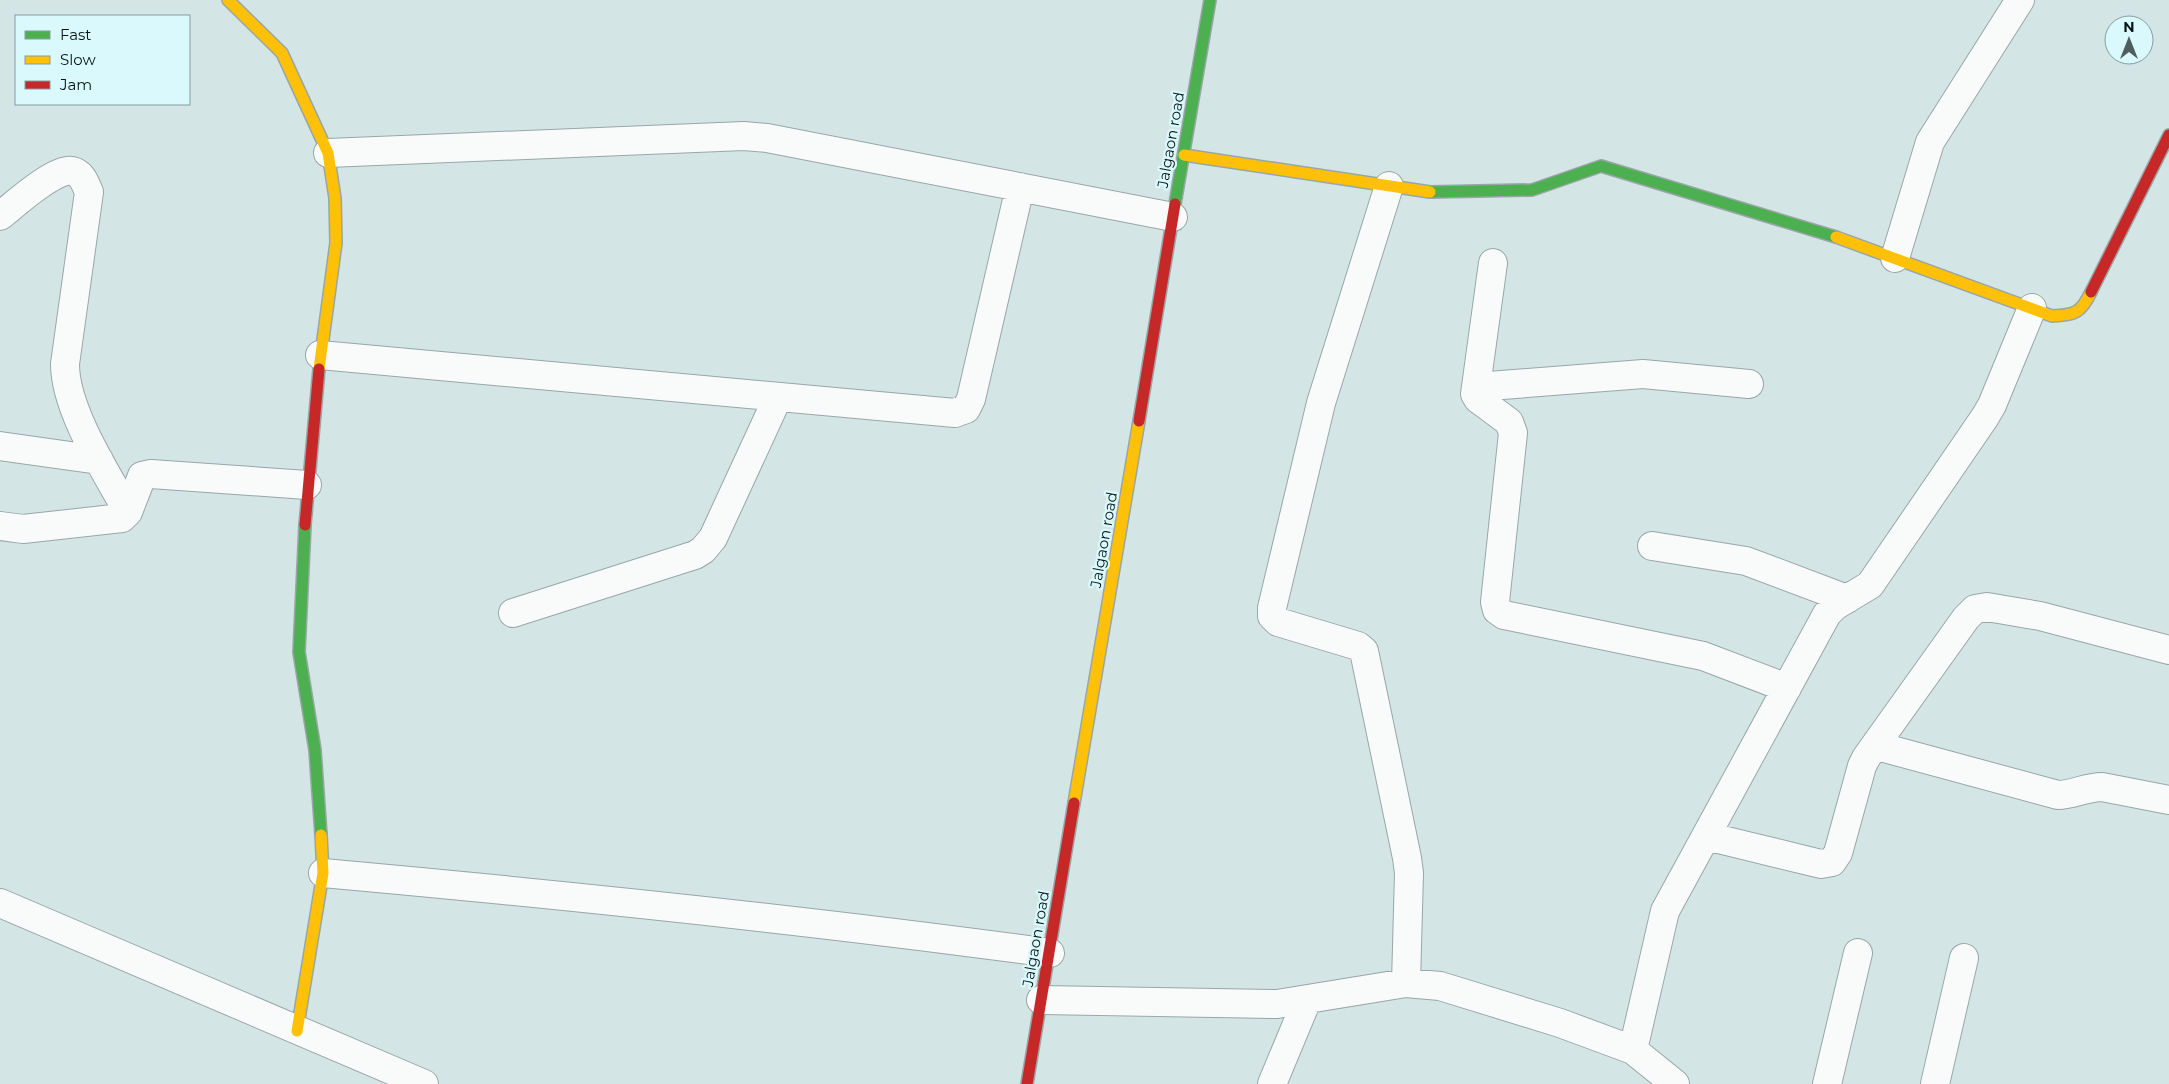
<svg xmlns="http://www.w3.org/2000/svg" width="2169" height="1084" viewBox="0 0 2169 1084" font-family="Montserrat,sans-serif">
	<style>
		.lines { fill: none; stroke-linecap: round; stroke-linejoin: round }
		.street-casing { stroke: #99a6a7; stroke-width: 30 }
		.fast-casing { stroke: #99a6a7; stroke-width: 14 }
		.slow-casing { stroke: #99a6a7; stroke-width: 14 }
		.jam-casing { stroke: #99a6a7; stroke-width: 14 }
		.street { stroke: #f9fbfb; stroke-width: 28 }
		.fast { stroke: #4caf50; stroke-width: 11 }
		.slow { stroke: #ffc107; stroke-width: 11 }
		.jam { stroke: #c62828; stroke-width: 11 }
		.labels { text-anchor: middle; stroke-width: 4.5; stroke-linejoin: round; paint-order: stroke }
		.street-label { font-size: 15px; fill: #091415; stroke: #d9f9fc }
	</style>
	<rect width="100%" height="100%" fill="#d4e5e6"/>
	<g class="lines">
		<defs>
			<path id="street" d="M328 153 744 136 767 138 1173 217
				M1389 186 1321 403 1272 608V616L1278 622 1358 646 1364 651 1407 858 1409 873 1406 983
				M0 216C14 205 56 167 72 171 82 173 85 183 89 192L65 364C65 410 106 472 128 512
				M1895 258 1930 142 2020 0
				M1493 263 1475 394 1478 399 1509 422 1513 433 1495 602 1497 610 1504 615 1703 656 1787 688
				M320 355 955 413 966 409 971 399 1020 187
				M1476 387 1643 374 1749 384
				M0 446 99 460
				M0 526 23 529 122 518 128 512 142 476 151 474 307 485
				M1652 546 1746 561 1847 599
				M513 613 695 555 703 550 713 538 778 397
				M1877 746 2058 795C2073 795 2086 787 2102 787L2169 800
				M1706 836 1821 864 1832 862 1838 853 1862 766 1866 758 1966 618 1975 609 1987 607 2040 616 2169 650
				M323 873C566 895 808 920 1050 953
				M0 903 424 1084
				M1041 1000 1277 1004 1406 983 1440 986 1560 1023 1633 1050 1675 1084
				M1633 1050 1665 911 1827 614 1835 606 1870 585 1985 417 1992 405 2032 308
				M1272 1084 1307 1000
				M1827 1084 1858 953
				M1935 1084 1964 958"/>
			<path id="fast" d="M1430 192 1532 190 1601 166 1836 237
				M1175 204 1210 0
				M305 525 299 652 315 750 321 835"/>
			<path id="slow" d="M228 0 282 53 328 153 335 198 336 243 319 369
				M1184 155 1430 192
				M1836 237 2052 316C2075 315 2081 313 2091 292
				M1074 803 1139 421
				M297 1031 323 873 321 835"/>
			<path id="jam" d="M2091 292 2169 135
				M1139 421 1175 204
				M305 525 319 369
				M1027 1084 1074 803"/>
		</defs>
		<use href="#street" class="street-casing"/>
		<use href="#fast" class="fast-casing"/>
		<use href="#slow" class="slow-casing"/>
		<use href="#jam" class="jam-casing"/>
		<use href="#street" class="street"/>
		<use href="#fast" class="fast"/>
		<use href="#slow" class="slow"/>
		<use href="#jam" class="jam"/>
	</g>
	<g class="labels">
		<g class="street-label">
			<text transform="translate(1171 140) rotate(-80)" y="5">Jalgaon road</text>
			<text transform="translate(1104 540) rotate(-80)" y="5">Jalgaon road</text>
			<text transform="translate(1036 939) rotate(-80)" y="5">Jalgaon road</text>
		</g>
	</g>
	<rect x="15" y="15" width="175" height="90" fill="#d9f9fc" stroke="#869da0"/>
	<rect x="25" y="31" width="25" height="8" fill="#4caf50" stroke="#869da0"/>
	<text x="60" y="40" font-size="15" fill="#091415">Fast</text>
	<rect x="25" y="56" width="25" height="8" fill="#ffc107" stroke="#869da0"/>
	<text x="60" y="65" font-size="15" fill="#091415">Slow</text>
	<rect x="25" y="81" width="25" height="8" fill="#c62828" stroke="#869da0"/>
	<text x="60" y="90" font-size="15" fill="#091415">Jam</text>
	<g transform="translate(2129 40)"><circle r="24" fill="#d9f9fc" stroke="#869da0"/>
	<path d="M0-4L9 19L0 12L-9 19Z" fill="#505d5e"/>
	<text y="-8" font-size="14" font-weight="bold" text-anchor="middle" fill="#091415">N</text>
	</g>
</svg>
